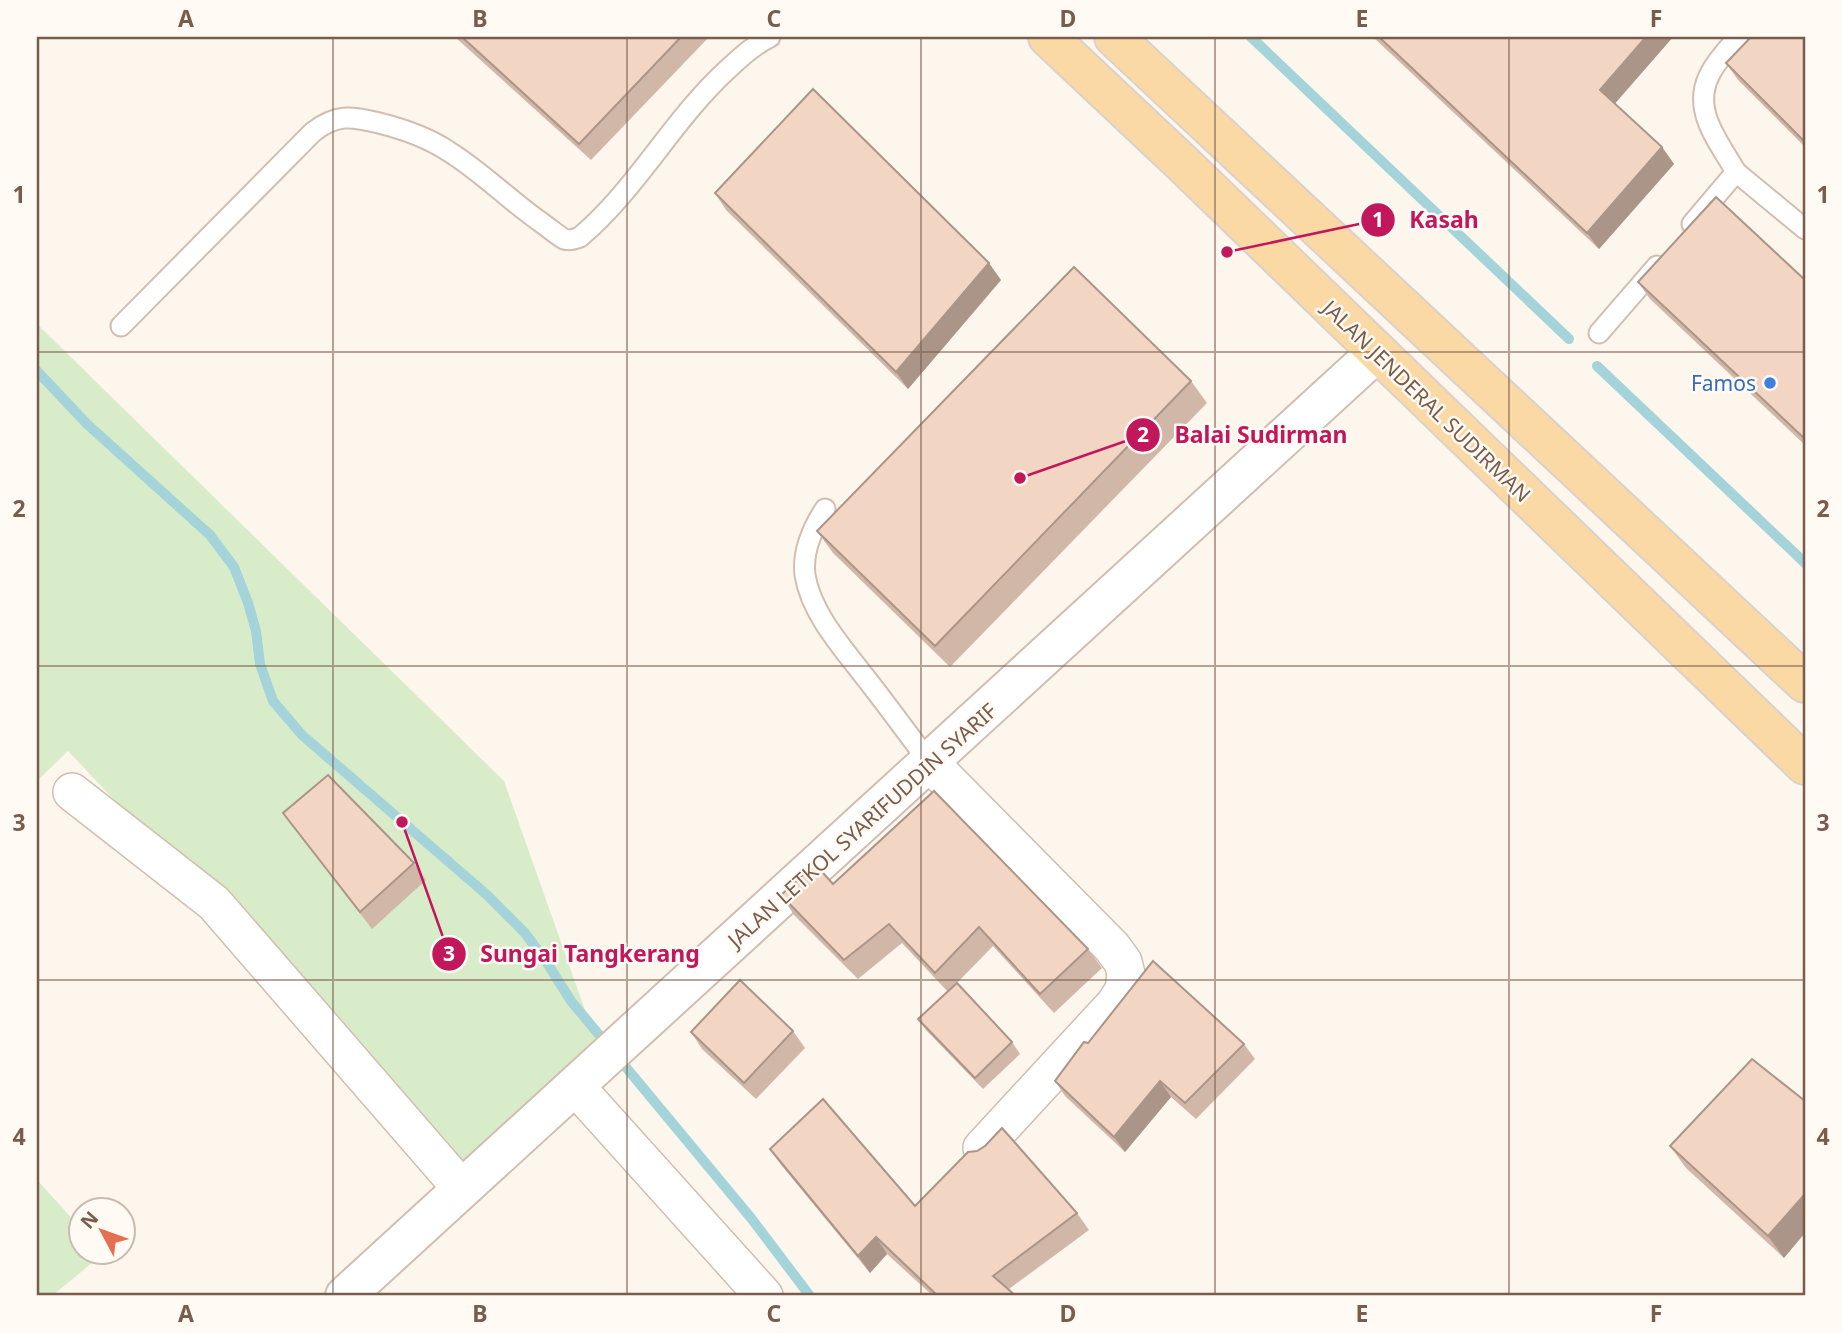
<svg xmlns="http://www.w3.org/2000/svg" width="1842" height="1333" viewBox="0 0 1842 1333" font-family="'Noto Sans',sans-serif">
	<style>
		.green { fill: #d8ecc9 }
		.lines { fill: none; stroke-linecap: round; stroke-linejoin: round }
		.stream { stroke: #a5d3da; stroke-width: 10 }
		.service-casing { stroke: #d1beb0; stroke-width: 23 }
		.minor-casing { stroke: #d1beb0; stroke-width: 40 }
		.tertiary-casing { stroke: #d1beb0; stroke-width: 42 }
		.primary-casing { stroke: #dad1cd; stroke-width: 42 }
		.service { stroke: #fff; stroke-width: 19 }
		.minor { stroke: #fff; stroke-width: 37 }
		.tertiary { stroke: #fff; stroke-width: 38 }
		.primary { stroke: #fbd9a5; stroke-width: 38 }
		.wall { fill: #d1b7a8 }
		.shaded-wall { fill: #aa9588 }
		.building { fill: #f3d5c3; stroke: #aa9588; stroke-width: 2 }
		.grid { fill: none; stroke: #7a5c4d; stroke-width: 2; stroke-opacity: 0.55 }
		.shop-dot { fill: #3f7fe0; stroke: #fffaf3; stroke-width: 2.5 }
		.labels { text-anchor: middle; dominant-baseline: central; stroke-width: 5; stroke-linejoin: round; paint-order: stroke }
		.shop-label { font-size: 21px; fill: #366cbe; stroke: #fffaf3; text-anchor: end }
		.street-label { font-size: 21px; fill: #7a5c4d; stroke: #fffaf3 }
		.leader { fill: none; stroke: #c2185b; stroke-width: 2.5 }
		.callout-dot { fill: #c2185b; stroke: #fffaf3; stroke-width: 2.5 }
		.mark-label { font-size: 21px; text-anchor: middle; font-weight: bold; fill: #fff }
		.callout-label { font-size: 23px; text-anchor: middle; font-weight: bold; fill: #c2185b; stroke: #fffaf3; stroke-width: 5; stroke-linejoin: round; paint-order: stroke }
		.neatline { fill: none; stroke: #7a5c4d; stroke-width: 2.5 }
		.grid-label { font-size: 23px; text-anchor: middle; font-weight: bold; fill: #7a5c4d }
	</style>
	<rect width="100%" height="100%" fill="#fdf6ec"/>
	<g class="green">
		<polygon points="37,324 504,781 597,1044 460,1166 68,751 37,781"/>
		<polygon points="37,1180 80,1227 80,1252 104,1253 52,1296 37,1296"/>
	</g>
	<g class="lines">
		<g class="stream">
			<polyline points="1251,37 1569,339"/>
			<polyline points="1597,366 1805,563"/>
			<polyline points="37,371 87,424 210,535 234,567 248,603 256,631 260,664 273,701 302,735 486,894 525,933 549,966 571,1001 751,1218 810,1296"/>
		</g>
		<g class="service-casing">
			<g id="service">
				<polyline points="1736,172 1805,229"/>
				<path d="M1692,224L1736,172C1718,140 1690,109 1711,72C1718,59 1729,48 1738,37"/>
				<path d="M121,326L313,132C336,114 351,116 379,123C403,129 427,137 448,151C482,172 510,201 542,223C549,228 557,235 564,239C569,241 575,239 580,237C637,189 673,119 728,69C742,56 754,45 770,37"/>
				<polyline points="1599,333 1657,266"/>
				<path d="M825,509C812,529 802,551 805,575C811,613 842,647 865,677C887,705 908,734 930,763"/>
			</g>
		</g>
		<g class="minor-casing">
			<g id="minor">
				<polyline points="930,763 1112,947 1123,962 1126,974 1124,990 1115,1004 982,1148"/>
				<polyline points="72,792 214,903 462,1189"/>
				<polyline points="575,1086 764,1296"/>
			</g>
		</g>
		<g class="tertiary-casing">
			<polyline id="tertiary" points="345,1296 1377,352"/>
		</g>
		<g class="primary-casing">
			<g id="primary">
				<polyline points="1048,37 1181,162 1805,765"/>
				<polyline points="1114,37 1805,683"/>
			</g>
		</g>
		<use href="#service" class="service"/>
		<use href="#minor" class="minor"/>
		<use href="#tertiary" class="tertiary"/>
		<use href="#primary" class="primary"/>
	</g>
	<g class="wall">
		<polygon points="455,37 709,37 591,160"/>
		<polygon points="1373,37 1673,37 1615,103 1662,147 1674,164 1599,249"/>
		<polygon points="1805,37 1805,147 1738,80 1726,63"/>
		<polygon points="715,193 1001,280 908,389 726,210"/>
		<polygon points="1805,280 1805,445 1650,299 1638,282"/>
		<polygon points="1191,381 1207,403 950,667 833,553 817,531"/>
		<polygon points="283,813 414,863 426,880 372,929"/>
		<polygon points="833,884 1088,949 1102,968 1054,1013 993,946 953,987 1012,1042 1020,1054 983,1089 926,1030 918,1019 948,992 902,943 858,979 794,915 781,895"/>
		<polygon points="793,1031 805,1048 756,1099 702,1049 691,1032"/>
		<polygon points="1088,1043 1244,1044 1255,1059 1196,1119 1171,1097 1125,1152 1065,1096 1055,1081"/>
		<polygon points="1805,1101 1784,1258 1686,1168 1670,1146"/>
		<polygon points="770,1149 915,1206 1077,1213 1089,1230 1009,1289 1016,1296 933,1296 887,1254 870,1273 782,1166"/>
	</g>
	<g class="shaded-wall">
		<polygon points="1646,37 1673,37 1612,107 1600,90"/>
		<polygon points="1662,147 1674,164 1599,249 1587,233"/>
		<polygon points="989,263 1001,280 908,389 896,372"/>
		<polygon points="1160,1081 1171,1097 1125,1152 1114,1137"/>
		<polygon points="1805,1194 1805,1233 1784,1258 1768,1236"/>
		<polygon points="876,1237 887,1254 870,1273 858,1256"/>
	</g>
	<g class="building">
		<polygon points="462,37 681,37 579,144"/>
		<polygon points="1379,37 1646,37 1600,90 1662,147 1587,233"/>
		<polygon points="1751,37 1805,37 1805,142 1726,63"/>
		<polygon points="813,89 989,263 896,372 715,193"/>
		<polygon points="1716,197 1805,280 1805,439 1638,282"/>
		<polygon points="1074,267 1191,381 935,646 817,531"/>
		<polygon points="328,775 414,863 360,912 283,813"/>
		<polygon points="934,791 1088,949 1040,994 979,927 935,973 889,924 844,960 781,895 815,864 833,884"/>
		<polygon points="1153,961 1244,1044 1185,1103 1160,1081 1114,1137 1055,1081 1084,1042 1088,1043"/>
		<polygon points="740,980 793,1031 744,1083 691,1032"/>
		<polygon points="957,983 1012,1042 975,1078 918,1019"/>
		<polygon points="1752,1059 1805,1101 1805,1194 1768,1236 1670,1146"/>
		<polygon points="823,1099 915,1206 968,1152 977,1151 985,1146 1002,1128 1077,1213 993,1276 1016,1296 938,1296 876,1237 858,1256 770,1149"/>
	</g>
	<path class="grid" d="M333,37V1296M627,37V1296M921,37V1296M1215,37V1296M1509,37V1296M37,352H1805M37,666H1805M37,980H1805"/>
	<circle class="shop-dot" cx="1770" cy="383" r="7"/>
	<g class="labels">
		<g class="shop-label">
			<text x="1756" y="383">Famos</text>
		</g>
		<g class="street-label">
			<text transform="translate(1427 401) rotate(44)">JALAN JENDERAL SUDIRMAN</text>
			<text transform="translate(862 825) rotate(-42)">JALAN LETKOL SYARIFUDDIN SYARIF</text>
		</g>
	</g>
	<path class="leader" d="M1227 252L1378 220M1020 478L1143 435M402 822L449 954"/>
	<g class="callout-dot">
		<circle cx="1227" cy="252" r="7"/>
		<circle cx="1020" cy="478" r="7"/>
		<circle cx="402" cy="822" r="7"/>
		<circle cx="1378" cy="220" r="18"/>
		<circle cx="1143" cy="435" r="18"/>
		<circle cx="449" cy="954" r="18"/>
	</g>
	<g class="mark-label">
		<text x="1378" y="227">1</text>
		<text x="1143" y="442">2</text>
		<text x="449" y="961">3</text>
	</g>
	<g class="callout-label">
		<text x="1444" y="228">Kasah</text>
		<text x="1261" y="443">Balai Sudirman</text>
		<text x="590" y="962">Sungai Tangkerang</text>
	</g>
	<rect width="1842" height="1333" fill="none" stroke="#fffaf3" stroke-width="77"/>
	<g transform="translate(102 1231) rotate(311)"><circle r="33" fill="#fffaf3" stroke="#cabbb1" stroke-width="2"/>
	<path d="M0-5L12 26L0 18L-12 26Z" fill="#e76f51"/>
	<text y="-10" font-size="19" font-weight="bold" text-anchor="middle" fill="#7a5c4d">N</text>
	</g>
	<rect x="38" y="38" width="1766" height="1256" class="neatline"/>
	<g class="grid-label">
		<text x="186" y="27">A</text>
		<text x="480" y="27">B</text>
		<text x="774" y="27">C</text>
		<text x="1068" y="27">D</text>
		<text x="1362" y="27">E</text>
		<text x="1656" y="27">F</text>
		<text x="19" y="203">1</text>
		<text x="1823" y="203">1</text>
		<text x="19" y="517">2</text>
		<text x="1823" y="517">2</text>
		<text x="19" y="831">3</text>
		<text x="1823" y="831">3</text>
		<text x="19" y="1145">4</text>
		<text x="1823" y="1145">4</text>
		<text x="186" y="1322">A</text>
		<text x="480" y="1322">B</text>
		<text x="774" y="1322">C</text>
		<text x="1068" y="1322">D</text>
		<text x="1362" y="1322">E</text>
		<text x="1656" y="1322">F</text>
	</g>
</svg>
